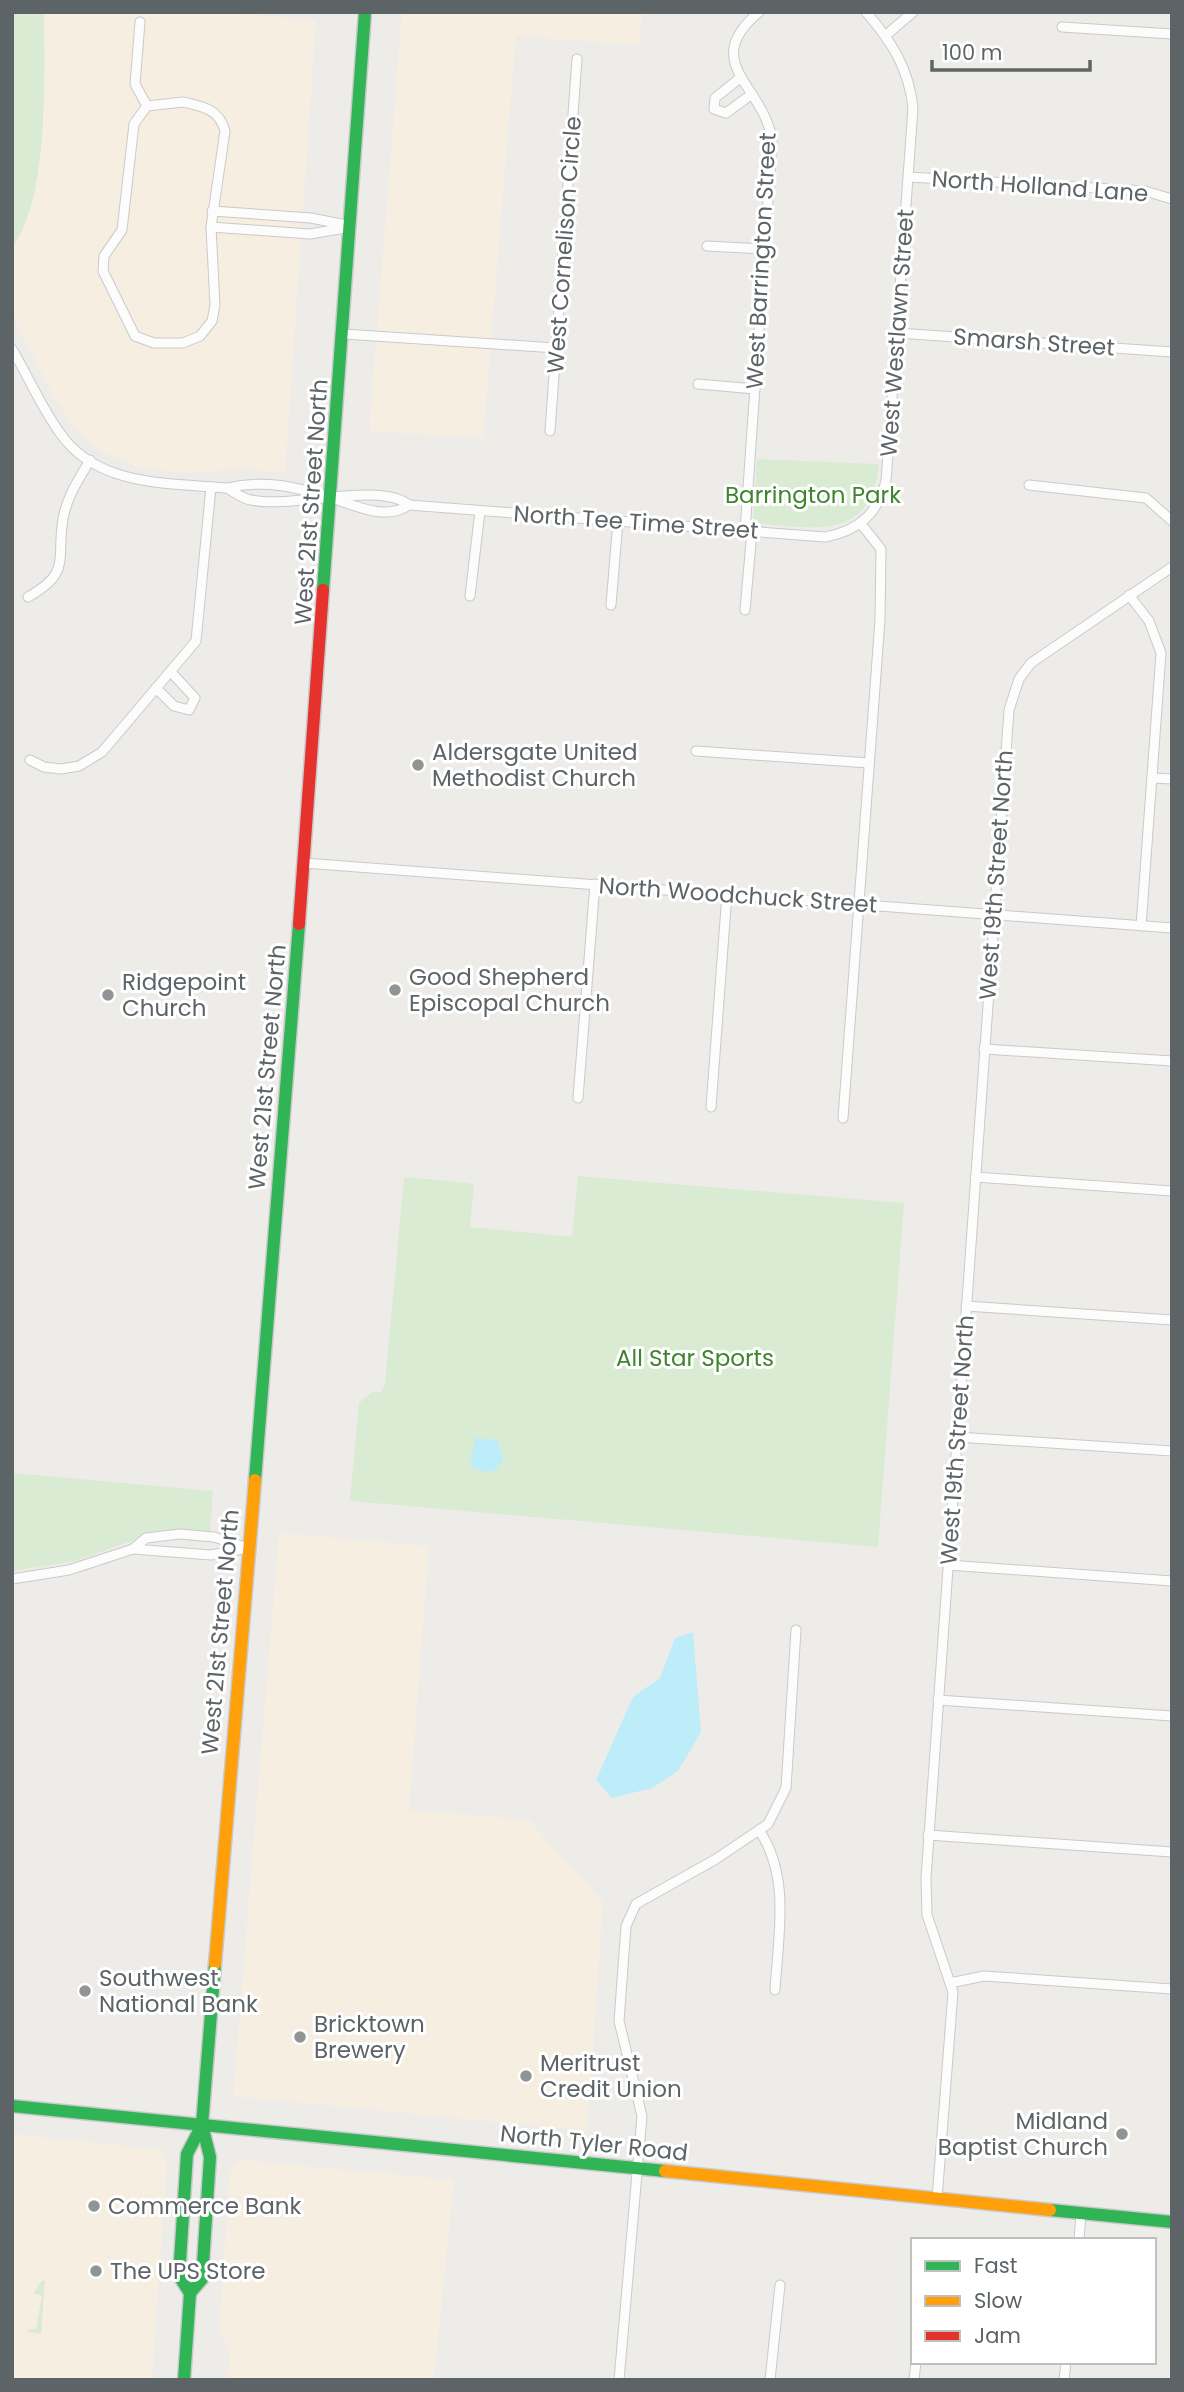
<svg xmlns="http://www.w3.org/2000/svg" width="1184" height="2392" viewBox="0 0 1184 2392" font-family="Poppins,sans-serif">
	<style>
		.commercial { fill: #f7eee2 }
		.green { fill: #daebd3 }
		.water { fill: #bdedf8 }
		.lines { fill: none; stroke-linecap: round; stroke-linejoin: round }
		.street-casing { stroke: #c9caca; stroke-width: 11 }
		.fast-casing { stroke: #c9caca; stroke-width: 15 }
		.slow-casing { stroke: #c9caca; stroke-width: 15 }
		.jam-casing { stroke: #c9caca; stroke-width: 15 }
		.street { stroke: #fcfcfc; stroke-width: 9 }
		.fast { stroke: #30b455; stroke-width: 12 }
		.slow { stroke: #ff9f0a; stroke-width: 12 }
		.jam { stroke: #e5322d; stroke-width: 12 }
		.poi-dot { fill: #909494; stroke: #fff; stroke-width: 2.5 }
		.labels { text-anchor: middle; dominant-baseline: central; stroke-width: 6; stroke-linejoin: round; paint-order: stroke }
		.street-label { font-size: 23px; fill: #5d6467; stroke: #fff }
		.park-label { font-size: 23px; fill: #3f852e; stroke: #fff }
		.poi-label { font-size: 23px; fill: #5d6467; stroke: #fff; text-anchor: start }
	</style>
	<rect width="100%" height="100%" fill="#eeece9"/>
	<g class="commercial">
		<polygon points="44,12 218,12 316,20 285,473 242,469 187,473 142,468 104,453 78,432 54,397 12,315 12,248 20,237 35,196 44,61"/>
		<polygon points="402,12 642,12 639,45 516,36 483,438 369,431"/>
		<polygon points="279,1533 429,1546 409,1810 529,1820 603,1903 587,2131 233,2096"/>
		<polygon points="12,2134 162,2150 167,2162 152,2380 12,2380"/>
		<polygon points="240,2160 454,2180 434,2380 228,2380 230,2350 219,2333 230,2172"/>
	</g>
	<g class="green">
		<path d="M12,12H44C44,77 50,195 12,248Z"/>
		<path d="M757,459L879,464C871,543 813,528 753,523Z"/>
		<polygon points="578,1176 904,1203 878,1547 350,1501 359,1403 372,1392 381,1392 385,1384 404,1177 470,1183 474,1186 470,1227 572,1237"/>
		<polygon points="12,1473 213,1491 210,1531 162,1530 76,1561 12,1571"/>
		<polygon points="45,2280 41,2334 28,2332 28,2329 36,2329 42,2296 34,2293 40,2282"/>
	</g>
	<g class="water">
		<polygon points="475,1438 497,1440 503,1458 496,1470 485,1472 470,1466"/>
		<polygon points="693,1632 701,1732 678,1771 652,1788 612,1798 596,1780 633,1697 660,1678 675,1638"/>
	</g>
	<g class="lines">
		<g class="street-casing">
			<g id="street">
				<polyline points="140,22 135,84 147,106"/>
				<polyline points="1062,27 1172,34"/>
				<polyline points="885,36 913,12"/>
				<polyline points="740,78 715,98 714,109 726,113 752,94"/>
				<path d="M183,102C204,107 219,109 225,131L211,227L215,305L212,321L200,336L183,343H154L135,336L103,271L104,256L122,230L134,124L147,106Z"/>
				<polyline points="909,177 1145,191 1172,199"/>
				<polyline points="212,211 311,218 346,225"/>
				<polyline points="211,227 310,234 351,227"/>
				<polyline points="707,246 765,249"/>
				<polyline points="897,333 1172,352"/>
				<polyline points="344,334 556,348"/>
				<path d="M12,349C28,376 41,407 60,433C97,487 169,483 227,488"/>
				<polyline points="698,384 755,389"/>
				<polyline points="550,431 577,59"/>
				<polyline points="1029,485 1146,498 1172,521"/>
				<path d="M332,498C356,506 386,521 409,505C379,481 293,509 251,500C243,499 234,492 227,488C264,479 296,487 332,498"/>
				<path d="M409,505L825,537C858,531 878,514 886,481L913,108C909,69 892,42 866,12"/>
				<path d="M745,531L772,142C767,87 697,64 759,12"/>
				<polyline points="1129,595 1149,621 1161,653 1141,926"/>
				<polyline points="470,596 480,511"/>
				<path d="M28,597C72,572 56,560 63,519C67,496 79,479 90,460"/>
				<polyline points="611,605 618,521"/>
				<polyline points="745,610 752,531"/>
				<polyline points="156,688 174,706 189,710 195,698 171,672"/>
				<polyline points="696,751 869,763"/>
				<polyline points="30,760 44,767 61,769 79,766 102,752 196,641 211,487"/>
				<polyline points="1152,778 1172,779"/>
				<polyline points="304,863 1172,928"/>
				<polyline points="984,1049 1172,1061"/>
				<polyline points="578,1098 595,884"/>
				<polyline points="711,1107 727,894"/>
				<polyline points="843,1118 880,620 881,549 861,524"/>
				<polyline points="975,1177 1172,1191"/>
				<polyline points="966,1306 1172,1320"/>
				<polyline points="957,1437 1172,1451"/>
				<polygon points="180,1534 214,1537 248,1548 211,1555 133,1549 146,1538"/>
				<polyline points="948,1565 1172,1581"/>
				<polyline points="12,1579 69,1570 133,1549"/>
				<polyline points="938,1700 1172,1716"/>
				<path d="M759,1830C791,1877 778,1936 775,1990"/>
				<polyline points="928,1835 1172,1852"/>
				<polyline points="950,1983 984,1976 1172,1989"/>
				<polyline points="937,2199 953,1992 927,1915 926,1878 1009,710 1019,679 1031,663 1172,567"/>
				<polyline points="1079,2240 1081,2214"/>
				<polyline points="619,2380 642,2116 619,2021 626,1926 636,1904 716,1859 768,1824 786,1788 796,1630"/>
				<polyline points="770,2380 780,2285"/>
				<polyline points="914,2380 916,2362"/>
				<polyline points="1064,2380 1066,2362"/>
			</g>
		</g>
		<g class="fast-casing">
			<g id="fast">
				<polyline points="323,590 365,12"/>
				<polyline points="255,1480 299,924"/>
				<polyline points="12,2106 665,2171"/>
				<polyline points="1050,2210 1172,2222"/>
				<polyline points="190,2293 179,2276 187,2154 202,2125"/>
				<polyline points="184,2380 190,2293 202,2279 210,2157 202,2125 215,1964"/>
			</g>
		</g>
		<g class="slow-casing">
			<g id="slow">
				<polyline points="215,1964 255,1480"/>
				<polyline points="665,2171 1050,2210"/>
			</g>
		</g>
		<g class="jam-casing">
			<polyline id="jam" points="299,924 323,590"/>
		</g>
		<use href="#street" class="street"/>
		<use href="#fast" class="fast"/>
		<use href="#slow" class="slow"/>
		<use href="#jam" class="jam"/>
	</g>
	<g class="poi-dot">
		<circle cx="418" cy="765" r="7"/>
		<circle cx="395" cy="990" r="7"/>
		<circle cx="108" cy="995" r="7"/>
		<circle cx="85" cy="1991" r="7"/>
		<circle cx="300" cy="2037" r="7"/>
		<circle cx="526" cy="2076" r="7"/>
		<circle cx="1122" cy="2134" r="7"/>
		<circle cx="94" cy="2206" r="7"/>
		<circle cx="96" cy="2271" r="7"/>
	</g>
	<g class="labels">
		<g class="street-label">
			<text transform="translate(1040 186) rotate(4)">North Holland Lane</text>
			<text transform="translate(564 245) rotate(-86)">West Cornelison Circle</text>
			<text transform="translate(761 261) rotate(-87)">West Barrington Street</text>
			<text transform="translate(897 333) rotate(-86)">West Westlawn Street</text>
			<text transform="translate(1034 342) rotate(4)">Smarsh Street</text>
			<text transform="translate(311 502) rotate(-86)">West 21st Street North</text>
			<text transform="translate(636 522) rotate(4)">North Tee Time Street</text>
			<text transform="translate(996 875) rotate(-86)">West 19th Street North</text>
			<text transform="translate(738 895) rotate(4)">North Woodchuck Street</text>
			<text transform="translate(267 1067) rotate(-85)">West 21st Street North</text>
			<text transform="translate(957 1440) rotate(-86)">West 19th Street North</text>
			<text transform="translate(220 1632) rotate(-85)">West 21st Street North</text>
			<text transform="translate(594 2143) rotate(6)">North Tyler Road</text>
		</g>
		<g class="park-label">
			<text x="813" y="495">Barrington Park</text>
			<text x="695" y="1358">All Star Sports</text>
		</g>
		<g class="poi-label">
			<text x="432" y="752">Aldersgate United<tspan x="432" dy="26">Methodist Church</tspan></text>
			<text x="409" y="977">Good Shepherd<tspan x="409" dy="26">Episcopal Church</tspan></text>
			<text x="122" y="982">Ridgepoint<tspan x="122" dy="26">Church</tspan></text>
			<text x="99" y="1978">Southwest<tspan x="99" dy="26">National Bank</tspan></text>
			<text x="314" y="2024">Bricktown<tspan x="314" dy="26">Brewery</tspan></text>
			<text x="540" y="2063">Meritrust<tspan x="540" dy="26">Credit Union</tspan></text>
			<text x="1108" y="2121" text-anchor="end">Midland<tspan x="1108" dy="26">Baptist Church</tspan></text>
			<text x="108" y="2206">Commerce Bank</text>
			<text x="110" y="2271">The UPS Store</text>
		</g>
	</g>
	<rect width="1184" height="2392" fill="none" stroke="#5d6467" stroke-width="28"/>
	<rect x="911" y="2238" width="245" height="126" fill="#ffffff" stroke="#bec1c2" stroke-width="2"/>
	<rect x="925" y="2261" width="35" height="10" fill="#30b455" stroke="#bec1c2" stroke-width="2"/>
	<text x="974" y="2273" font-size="21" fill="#5d6467">Fast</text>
	<rect x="925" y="2296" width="35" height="10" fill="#ff9f0a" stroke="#bec1c2" stroke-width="2"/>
	<text x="974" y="2308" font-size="21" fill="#5d6467">Slow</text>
	<rect x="925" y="2331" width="35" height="10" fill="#e5322d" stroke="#bec1c2" stroke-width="2"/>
	<text x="974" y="2343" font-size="21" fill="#5d6467">Jam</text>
	<path d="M932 60v10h158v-10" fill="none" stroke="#5d6467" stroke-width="3.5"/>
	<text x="942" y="60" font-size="21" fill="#5d6467" stroke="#ffffff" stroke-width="5" paint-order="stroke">100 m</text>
</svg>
